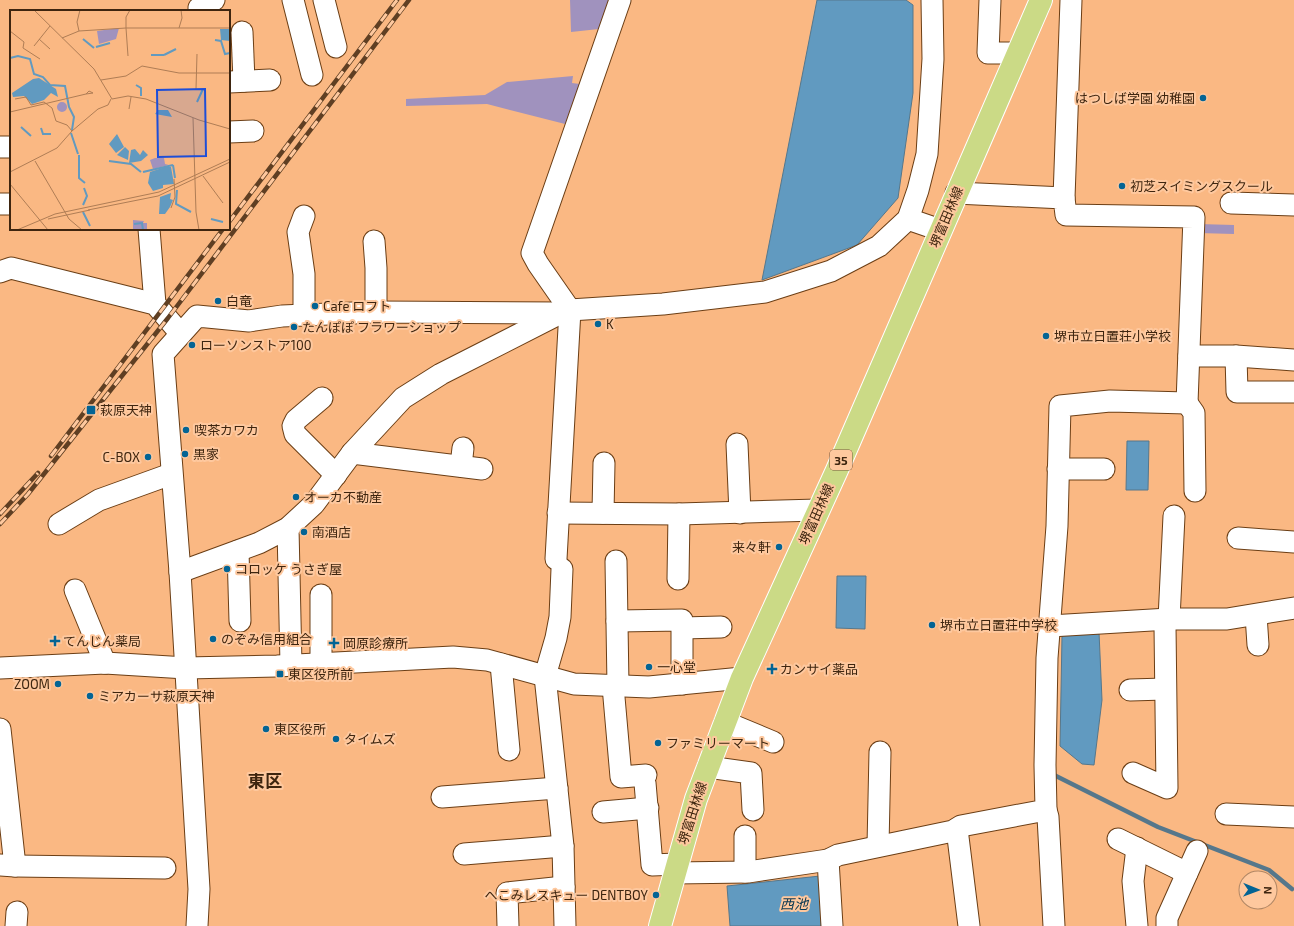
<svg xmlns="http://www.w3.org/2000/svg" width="1294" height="926" viewBox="0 0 1294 926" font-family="'Exo 2','Noto Sans JP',sans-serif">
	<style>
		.green { fill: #a092be }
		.water { fill: #619ac0; stroke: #56778b }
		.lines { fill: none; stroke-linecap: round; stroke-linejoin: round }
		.stream { stroke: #56778b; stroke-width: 4.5 }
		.minor-casing { stroke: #6b3e15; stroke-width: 23 }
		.major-casing { stroke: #fff; stroke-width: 24 }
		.minor { stroke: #fff; stroke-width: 21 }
		.major { stroke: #cbda86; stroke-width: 22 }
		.rail-casing { stroke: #5f3f23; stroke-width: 4.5 }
		.rail { stroke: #fec89e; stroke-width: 3; stroke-dasharray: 9; stroke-linecap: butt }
		.poi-dot { fill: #036494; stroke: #fec89e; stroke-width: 1.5 }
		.labels { text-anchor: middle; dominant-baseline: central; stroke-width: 4; stroke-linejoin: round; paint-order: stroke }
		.shield { fill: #fec89e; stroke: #78563a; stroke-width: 1 }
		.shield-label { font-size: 12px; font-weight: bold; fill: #3e250f }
		.poi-label { font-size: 13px; fill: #3e250f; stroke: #fec89e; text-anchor: start }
		.street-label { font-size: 13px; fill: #3e250f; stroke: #fec89e }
		.water-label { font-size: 14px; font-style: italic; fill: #073752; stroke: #fec89e }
		.district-label { font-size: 17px; font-weight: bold; fill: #3e250f; stroke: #fec89e }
		.inset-river { fill: none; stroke: #619ac0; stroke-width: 2 }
		.inset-road { fill: none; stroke: #af7d55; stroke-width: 1 }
		.view { fill: #1d4ed8; fill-opacity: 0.15; stroke: #1d4ed8; stroke-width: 2 }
		.inset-edge { fill: none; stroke: #3e250f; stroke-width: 2 }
	</style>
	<rect width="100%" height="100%" fill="#fab883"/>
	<g class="green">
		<polygon points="570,0 614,0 599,29 571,32"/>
		<polygon points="573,76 572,83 580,84 569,125 487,104 406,106 406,99 485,95 507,82"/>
		<polygon points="1198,224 1234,225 1234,234 1198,233"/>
	</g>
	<g class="water">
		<polygon points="817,0 906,0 913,5 913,93 898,198 857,245 762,280"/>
		<polygon points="1127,441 1149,441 1148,490 1126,490"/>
		<polygon points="837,576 866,576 865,629 836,628"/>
		<polygon points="1099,632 1102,700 1094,765 1082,764 1060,746 1062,636 1065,634"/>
		<polygon points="820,876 823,926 730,926 727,886"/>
	</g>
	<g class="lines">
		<polyline class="stream" points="1054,775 1158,827 1269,870 1292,889"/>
		<g class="minor-casing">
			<g id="minor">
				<polyline points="293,0 312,75"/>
				<polyline points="324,0 336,47"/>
				<polyline points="990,0 988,53 1018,53"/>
				<polyline points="199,11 199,8 214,0"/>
				<polyline points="242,32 244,81"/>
				<polyline points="229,82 270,80"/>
				<polyline points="229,132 253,131"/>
				<polyline points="0,147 11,147"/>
				<polyline points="1064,198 1071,0"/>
				<polyline points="1231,203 1294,205"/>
				<polyline points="0,204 11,204"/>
				<polyline points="304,216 298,232 304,274 304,315"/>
				<polyline points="908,219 940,230"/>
				<polyline points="149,229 155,304"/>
				<polyline points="374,241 376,268 376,312"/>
				<polyline points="0,272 11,268 155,304 180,333"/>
				<polyline points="1189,356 1236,356 1294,360"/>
				<polyline points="1236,356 1237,392 1294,392"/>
				<polyline points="322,398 296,420 293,426 295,434 336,475"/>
				<polyline points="1187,403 1194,413 1195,491"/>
				<polyline points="737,444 740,513"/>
				<polyline points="352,453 482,469"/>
				<polyline points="461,466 463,448"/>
				<polyline points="1058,469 1104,469"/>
				<polyline points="558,513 679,514 818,510"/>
				<polyline points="603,513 604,463"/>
				<polyline points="59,524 99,500 171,474"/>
				<polyline points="288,528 291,665"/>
				<polyline points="1238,538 1294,542"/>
				<polyline points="238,551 240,621"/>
				<polyline points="556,559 570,310 538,264 532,253 620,0"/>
				<polyline points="616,561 618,686"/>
				<polyline points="562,569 560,617 556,638 545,676 563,846 565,926"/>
				<polyline points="180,572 259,543 288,528 314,504 352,453 403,398 441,374 557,315"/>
				<polyline points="678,579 679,514"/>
				<polyline points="75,590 105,663"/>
				<polyline points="321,595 321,663"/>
				<polyline points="1256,615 1258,645"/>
				<polyline points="617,621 682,620 682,684"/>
				<polyline points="1050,626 1169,619 1227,619 1294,608"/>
				<polyline points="682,628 721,627"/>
				<polyline points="501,664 509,750"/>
				<polyline points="0,668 105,663 186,668 277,666 453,657 487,660 574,684 649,687 742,678"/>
				<polyline points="613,686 621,777 646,775"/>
				<polyline points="1130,690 1165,689"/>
				<polyline points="725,722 773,742"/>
				<polyline points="0,729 15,866 0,865"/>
				<polyline points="708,767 751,773 753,810"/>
				<polyline points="1133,773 1167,788 1165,626 1169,619 1174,516"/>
				<polyline points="645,783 652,865 677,864"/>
				<polyline points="442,797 557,788"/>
				<polyline points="1046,810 1048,817 1054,926"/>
				<polyline points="603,812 648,808"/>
				<polyline points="1226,814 1294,817"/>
				<polyline points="957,829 969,926"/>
				<polyline points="1118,839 1187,873"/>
				<polyline points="878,846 880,752"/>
				<polyline points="464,854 563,846"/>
				<polyline points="828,860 832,926"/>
				<polyline points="15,866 165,868"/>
				<polyline points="745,872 745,836"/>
				<polyline points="674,873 748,872 828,860 838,855 953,831 961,826 1046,810 1045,765 1047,658 1057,526 1060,406 1110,401 1187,403 1194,217 1066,215 1064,198 956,193"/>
				<polyline points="16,926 17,912"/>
				<polyline points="197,926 199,889 180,572 163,354 197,316 249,321 282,316 376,312 561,313 570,310 663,304 765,292 831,271 879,246 908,219 918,190 927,154 933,59 932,0"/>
				<polyline points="508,926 507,893 564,887"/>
				<polyline points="1137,926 1133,881 1137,848"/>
				<polyline points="1167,926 1167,918 1197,851"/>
			</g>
		</g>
		<g class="major-casing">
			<polyline id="major" points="660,926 696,799 742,678 837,470 1041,0"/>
		</g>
		<use href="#minor" class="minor"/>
		<use href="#major" class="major"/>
		<g class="rail-casing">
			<g id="rail">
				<polyline points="229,222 397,0"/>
				<polyline points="51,456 223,229"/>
				<polyline points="0,514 38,473"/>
				<polyline points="0,524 28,494 168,318 409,0"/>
			</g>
		</g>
		<use href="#rail" class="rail"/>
	</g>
	<g class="poi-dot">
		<circle cx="1203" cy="98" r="4"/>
		<circle cx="1122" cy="186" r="4"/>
		<circle cx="218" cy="301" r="4"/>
		<circle cx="315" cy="306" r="4"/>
		<circle cx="598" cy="324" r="4"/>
		<circle cx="294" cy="327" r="4"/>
		<circle cx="1046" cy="336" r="4"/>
		<circle cx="192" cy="345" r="4"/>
		<rect x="86" y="405" width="10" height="10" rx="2"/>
		<circle cx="186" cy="430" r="4"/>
		<circle cx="185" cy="454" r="4"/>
		<circle cx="148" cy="457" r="4"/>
		<circle cx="296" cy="497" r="4"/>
		<circle cx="304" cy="532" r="4"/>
		<circle cx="779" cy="547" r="4"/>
		<circle cx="227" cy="569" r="4"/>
		<circle cx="932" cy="625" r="4"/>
		<circle cx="213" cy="639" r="4"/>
		<path d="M53 635h4v4h4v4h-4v4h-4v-4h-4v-4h4z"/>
		<path d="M332 637h4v4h4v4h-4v4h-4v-4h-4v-4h4z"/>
		<circle cx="649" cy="667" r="4"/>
		<path d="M770 663h4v4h4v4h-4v4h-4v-4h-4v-4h4z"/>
		<rect x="276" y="670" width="8" height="8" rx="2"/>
		<circle cx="58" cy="684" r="4"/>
		<circle cx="90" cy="696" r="4"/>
		<circle cx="266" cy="729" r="4"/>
		<circle cx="336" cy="739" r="4"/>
		<circle cx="658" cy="743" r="4"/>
		<circle cx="656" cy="895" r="4"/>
	</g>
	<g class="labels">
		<rect class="shield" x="830" y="450" width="22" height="20" rx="3"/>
		<g class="shield-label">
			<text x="841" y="460">35</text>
		</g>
		<g class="poi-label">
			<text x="1195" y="98" text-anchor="end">はつしば学園 幼稚園</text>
			<text x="1130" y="186">初芝スイミングスクール</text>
			<text x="226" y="301">白竜</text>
			<text x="323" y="306">Cafe ロフト</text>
			<text x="606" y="324">K</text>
			<text x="302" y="327">たんぽぽ フラワーショップ</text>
			<text x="1054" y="336">堺市立日置荘小学校</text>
			<text x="200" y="345">ローソンストア100</text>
			<text x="100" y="410">萩原天神</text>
			<text x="194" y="430">喫茶カワカ</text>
			<text x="193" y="454">黒家</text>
			<text x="140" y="457" text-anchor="end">C-BOX</text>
			<text x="304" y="497">オーカ不動産</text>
			<text x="312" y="532">南酒店</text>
			<text x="771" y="547" text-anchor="end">来々軒</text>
			<text x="235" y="569">コロッケ うさぎ屋</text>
			<text x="940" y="625">堺市立日置荘中学校</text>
			<text x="221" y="639">のぞみ信用組合</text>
			<text x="63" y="641">てんじん薬局</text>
			<text x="343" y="643">岡原診療所</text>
			<text x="657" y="667">一心堂</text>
			<text x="780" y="669">カンサイ薬品</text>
			<text x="288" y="674">東区役所前</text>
			<text x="50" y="684" text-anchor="end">ZOOM</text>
			<text x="98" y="696">ミアカーサ萩原天神</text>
			<text x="274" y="729">東区役所</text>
			<text x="344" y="739">タイムズ</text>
			<text x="666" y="743">ファミリーマート</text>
			<text x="648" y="895" text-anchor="end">へこみレスキュー DENTBOY</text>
		</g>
		<g class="street-label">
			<text transform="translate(946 217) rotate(-67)">堺富田林線</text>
			<text transform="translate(816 514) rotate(-66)">堺富田林線</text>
			<text transform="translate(692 813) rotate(-72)">堺富田林線</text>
		</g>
		<g class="water-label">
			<text x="794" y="903">西池</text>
		</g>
		<g class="district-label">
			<text x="265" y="780">東区</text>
		</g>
	</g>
	<g transform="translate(10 10)">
		<rect width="220" height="220" fill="#fab883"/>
		<path d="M109,18L106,29L89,34L87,21ZM47 97a5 5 0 1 1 10 0a5 5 0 1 1-10 0ZM145,148H154L155,154L159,155L143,159L140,150ZM123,210L134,211L133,213H137V220H123Z" fill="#a092be"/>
		<path d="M210,19H220V31L211,30ZM29,68L46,79L48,87L41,83L34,90L22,94L14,86L3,87L2,83L23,69ZM148,100H158L162,107L145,104ZM107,124L114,137L106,143L99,134ZM115,137L119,141L118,150L107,145ZM125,139L130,145L133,140L138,145L131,151L119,153L121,140ZM155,157H161L164,174L153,175V178L143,181L138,173L140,162ZM161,183L160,189L163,190L160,197L155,204H149L150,187Z" fill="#619ac0"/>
		<path class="inset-river" d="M73,29L84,38M205,30L211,31L215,44L220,43M86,37L100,33M141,45H154M154,45L166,39M0,48L8,46L20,49L24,64L33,67L40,75L55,76L59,97L64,107L62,120M126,75L131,78V86M187,92L193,79M11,117L21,126M31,118L33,124H41M61,123L68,144M69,145V168L75,173M99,151L121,154L131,162M163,155L165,168M133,162L163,155M167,180L166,194L181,202M73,195L77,186L74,178M73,202L80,216M201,209L213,212M124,214L132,213L133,220"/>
		<path class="inset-road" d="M24,0L84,59L102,89L118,86L136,89L189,110L220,119M169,18L172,8L171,0M0,21L14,32L13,38L30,49M69,21L67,12L70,0M52,28L69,21L116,18V7L120,0M29,29L40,39M24,36L40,16M118,46L116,18H220M91,70L116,66L132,56L169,63H220M186,79L187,44M5,89L16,87L21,95L34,92L42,98L46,111L57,115L62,121M119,99L121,87M0,102L76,84L79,81L83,83L76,84M183,108L186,202L189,220M25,151L59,209L72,220M0,162L47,138L62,121L88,99L98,95L101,89M193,166L213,193M0,174L38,220M161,198L165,187L164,169M78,200L148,186L220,152M38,209L80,200M7,220L45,204L149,182L220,149"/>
		<path class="view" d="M195,79L196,146L148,147L147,80Z"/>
		<rect width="220" height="220" class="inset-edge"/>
	</g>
	<g transform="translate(1258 890) rotate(91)"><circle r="19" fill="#fec89e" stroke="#b18765"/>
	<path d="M0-3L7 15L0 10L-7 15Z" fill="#036494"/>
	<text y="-6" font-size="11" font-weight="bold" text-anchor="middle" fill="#3e250f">N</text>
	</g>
</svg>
